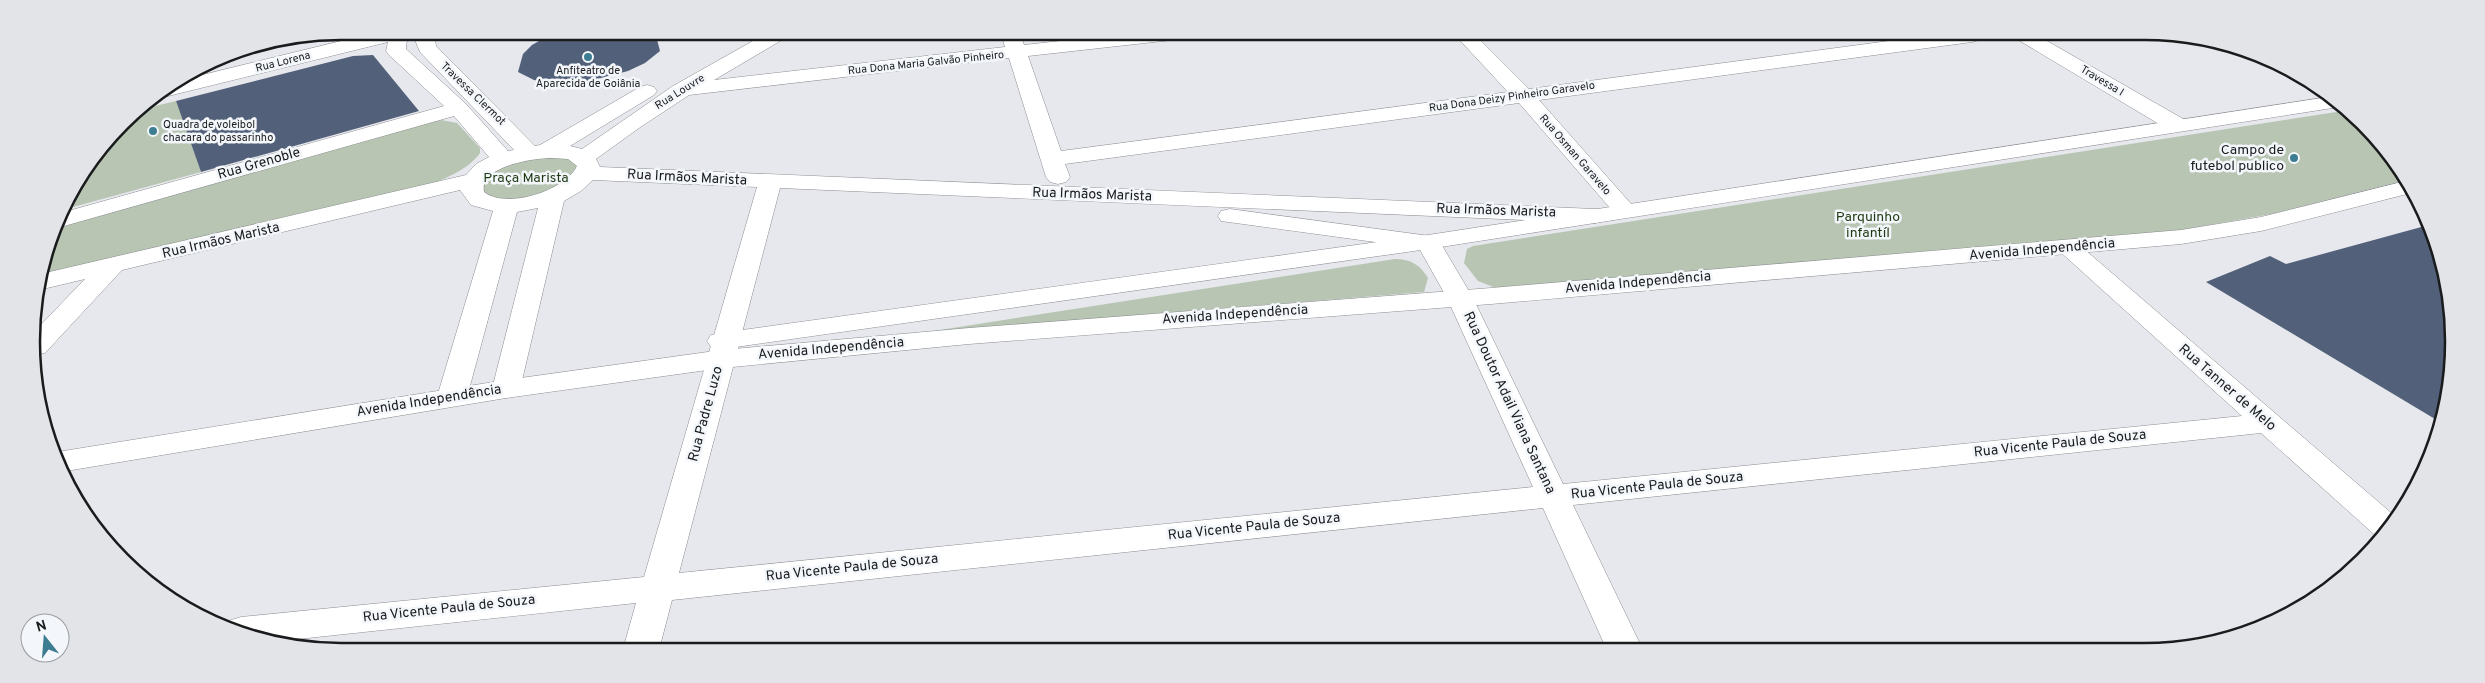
<svg xmlns="http://www.w3.org/2000/svg" width="2485" height="683" viewBox="0 0 2485 683" font-family="Overpass,sans-serif">
	<style>
		.green { fill: #b7c5b2 }
		.building { fill: #536079 }
		.lines { fill: none; stroke-linecap: round; stroke-linejoin: round }
		.minor-casing { stroke: #8a8c90; stroke-width: 1 }
		.major-casing { stroke: #8a8c90; stroke-width: 1 }
		.minor { fill: #fff; fill-rule: evenodd }
		.major { fill: #fff; fill-rule: evenodd }
		.poi-dot { fill: #3d7d91; stroke: #f3f6fa; stroke-width: 2 }
		.labels { text-anchor: middle; dominant-baseline: central; stroke-width: 5; stroke-linejoin: round; paint-order: stroke }
		.far-street-label { font-size: 11px; fill: #1a1b1d; stroke: #f3f6fa }
		.far-poi-label { font-size: 11px; fill: #1a1b1d; stroke: #f3f6fa }
		.poi-label { font-size: 14px; fill: #1a1b1d; stroke: #f3f6fa; text-anchor: end }
		.street-label { font-size: 14px; fill: #1a1b1d; stroke: #f3f6fa }
		.park-label { font-size: 14px; fill: #1f3a11; stroke: #f3f6fa }
		.rim { fill: none; stroke: #1a1b1d; stroke-width: 2.5 }
	</style>
	<rect width="100%" height="100%" fill="#e6e8ed"/>
	<g class="green">
		<polygon points="176,101 201,172 62,210 63,204 134,111"/>
		<polygon points="2343,111 2401,169 2406,180 2277,213 2159,234 1496,288 1478,281 1464,263 1467,249 1473,246"/>
		<path d="M441,120L457,123L480,148V153C466,173 434,183 411,191L44,276L57,227L420,124Z"/>
		<path d="M548,155L570,159L576,164C579,188 523,200 505,200C497,200 490,197 482,193V179L502,165Z"/>
		<path d="M1395,259C1411,259 1420,265 1428,278L1424,292L927,332Z"/>
	</g>
	<g class="building">
		<polygon points="566,32 655,32 660,51 645,63 628,71 585,82 552,83 534,80 518,72 523,54 532,45 548,36"/>
		<polygon points="373,55 419,111 201,172 176,101 353,56"/>
		<polygon points="2425,226 2448,281 2448,402 2440,422 2206,282 2270,256 2286,264"/>
	</g>
	<g class="lines">
		<g class="minor-casing">
			<g id="minor">
				<path d="M382,31H412L406,44V49L466,104L508,151L514,150L420,52L415,40L420,31L438,32L435,40L436,46L535,146L540,145L640,87L647,85L654,87L657,91L654,95L570,146L582,149L673,86L767,33H790L787,37L714,80L1005,47L1001,33H1020L1024,45L1123,34H1182L1179,38L1172,40L1028,56L1061,151L1508,92L1455,35H1475L1529,89L1926,36H1981L1979,40L1972,42L1539,100L1632,205L1636,210L1632,215L1624,217L1616,215L1519,103L1065,164L1070,177L1066,182L1058,184L1050,182L1046,177L1009,58L689,95L639,128L596,159L600,167L1595,209L1604,211L1607,216L1604,221L1595,223L780,188L679,573L1533,487L1447,298L1419,248L1221,221L1218,216L1221,211L1230,209L1437,237L1473,298L1563,484L2242,416L2056,248L2059,243L2068,241L2077,243L2396,517L2380,536L2375,535L2261,433L1573,505L1642,648H1606L1543,508L672,600L660,646H624L636,603L270,642L226,625L228,621L241,617L644,577L757,187L593,180L581,191L564,201L520,389L516,395L506,398L496,395L492,389L538,208L517,212L467,397L462,404L452,406L442,404L437,397L493,211L471,205L460,190L122,270L45,353L35,355L33,333L85,279L43,289L41,288L45,273L466,175L476,164L489,157L454,116L57,228L61,213L444,106L389,55L386,51L388,42L164,97L157,96L182,80ZM552,158L568,159L577,166C566,190 507,210 484,192C479,166 534,158 552,158Z"/>
				<polygon points="2017,37 2040,37 2185,120 2188,125 2185,130 2177,131 2169,130 2020,41"/>
			</g>
		</g>
		<g class="major-casing">
			<g id="major">
				<polygon points="2329,97 2339,107 1428,249 721,349 711,347 707,341 711,335 721,333 1428,235"/>
				<polygon points="2406,181 2411,193 2261,231 2181,244 1491,304 969,344 722,368 506,398 66,471 57,452 506,380 722,350 969,328 1491,288 2181,230 2261,217"/>
			</g>
		</g>
		<use href="#minor" class="minor"/>
		<use href="#major" class="major"/>
	</g>
	<g class="poi-dot">
		<circle cx="588" cy="57" r="5"/>
		<circle cx="153" cy="131" r="5"/>
		<circle cx="2294" cy="158" r="5"/>
	</g>
	<g class="labels">
		<g class="far-street-label">
			<text transform="translate(283 62) rotate(-14)">Rua Lorena</text>
			<text transform="translate(926 63) rotate(-6)">Rua Dona Maria Galvão Pinheiro</text>
			<text transform="translate(2102 81) rotate(31)">Travessa I</text>
			<text transform="translate(680 92) rotate(-32)">Rua Louvre</text>
			<text transform="translate(473 94) rotate(44)">Travessa Clermot</text>
			<text transform="translate(1512 97) rotate(-8)">Rua Dona Deizy Pinheiro Garavelo</text>
			<text transform="translate(1575 155) rotate(49)">Rua Osman Garavelo</text>
		</g>
		<g class="far-poi-label">
			<text x="588" y="71">Anfiteatro de<tspan x="588" dy="13">Aparecida de Goiânia</tspan></text>
			<text x="163" y="125" text-anchor="start">Quadra de voleibol<tspan x="163" dy="13">chacara do passarinho</tspan></text>
		</g>
		<g class="poi-label">
			<text x="2284" y="150">Campo de<tspan x="2284" dy="16">futebol publico</tspan></text>
		</g>
		<g class="street-label">
			<text transform="translate(259 164) rotate(-16)">Rua Grenoble</text>
			<text transform="translate(687 178) rotate(3)">Rua Irmãos Marista</text>
			<text transform="translate(1092 195) rotate(2)">Rua Irmãos Marista</text>
			<text transform="translate(1496 211) rotate(2)">Rua Irmãos Marista</text>
			<text transform="translate(221 241) rotate(-13)">Rua Irmãos Marista</text>
			<text transform="translate(2042 250) rotate(-5)">Avenida Independência</text>
			<text transform="translate(1638 283) rotate(-5)">Avenida Independência</text>
			<text transform="translate(1235 315) rotate(-4)">Avenida Independência</text>
			<text transform="translate(831 349) rotate(-5)">Avenida Independência</text>
			<text transform="translate(2227 388) rotate(41)">Rua Tanner de Melo</text>
			<text transform="translate(429 401) rotate(-9)">Avenida Independência</text>
			<text transform="translate(1509 403) rotate(65)">Rua Doutor Adail Viana Santana</text>
			<text transform="translate(706 414) rotate(-75)">Rua Padre Luzo</text>
			<text transform="translate(2060 444) rotate(-6)">Rua Vicente Paula de Souza</text>
			<text transform="translate(1657 486) rotate(-6)">Rua Vicente Paula de Souza</text>
			<text transform="translate(1254 527) rotate(-6)">Rua Vicente Paula de Souza</text>
			<text transform="translate(852 568) rotate(-6)">Rua Vicente Paula de Souza</text>
			<text transform="translate(449 609) rotate(-6)">Rua Vicente Paula de Souza</text>
		</g>
		<g class="park-label">
			<text x="526" y="178">Praça Marista</text>
			<text x="1868" y="217">Parquinho<tspan x="1868" dy="16">infantíl</tspan></text>
		</g>
	</g>
	<path d="M0 0H2485V683H0ZM341 40H2144A301 301 0 0 1 2445 341V342A301 301 0 0 1 2144 643H341A301 301 0 0 1 40 342V341A301 301 0 0 1 341 40Z" fill="#e2e4e8" fill-rule="evenodd"/>
	<path class="rim" d="M341 40H2144A301 301 0 0 1 2445 341V342A301 301 0 0 1 2144 643H341A301 301 0 0 1 40 342V341A301 301 0 0 1 341 40Z"/>
	<g transform="translate(45 638) rotate(343)"><circle r="24" fill="#f3f6fa" stroke="#9c9ea2"/>
	<path d="M0-4L9 19L0 12L-9 19Z" fill="#3d7d91"/>
	<text y="-8" font-size="14" font-weight="bold" text-anchor="middle" fill="#1a1b1d">N</text>
	</g>
</svg>
